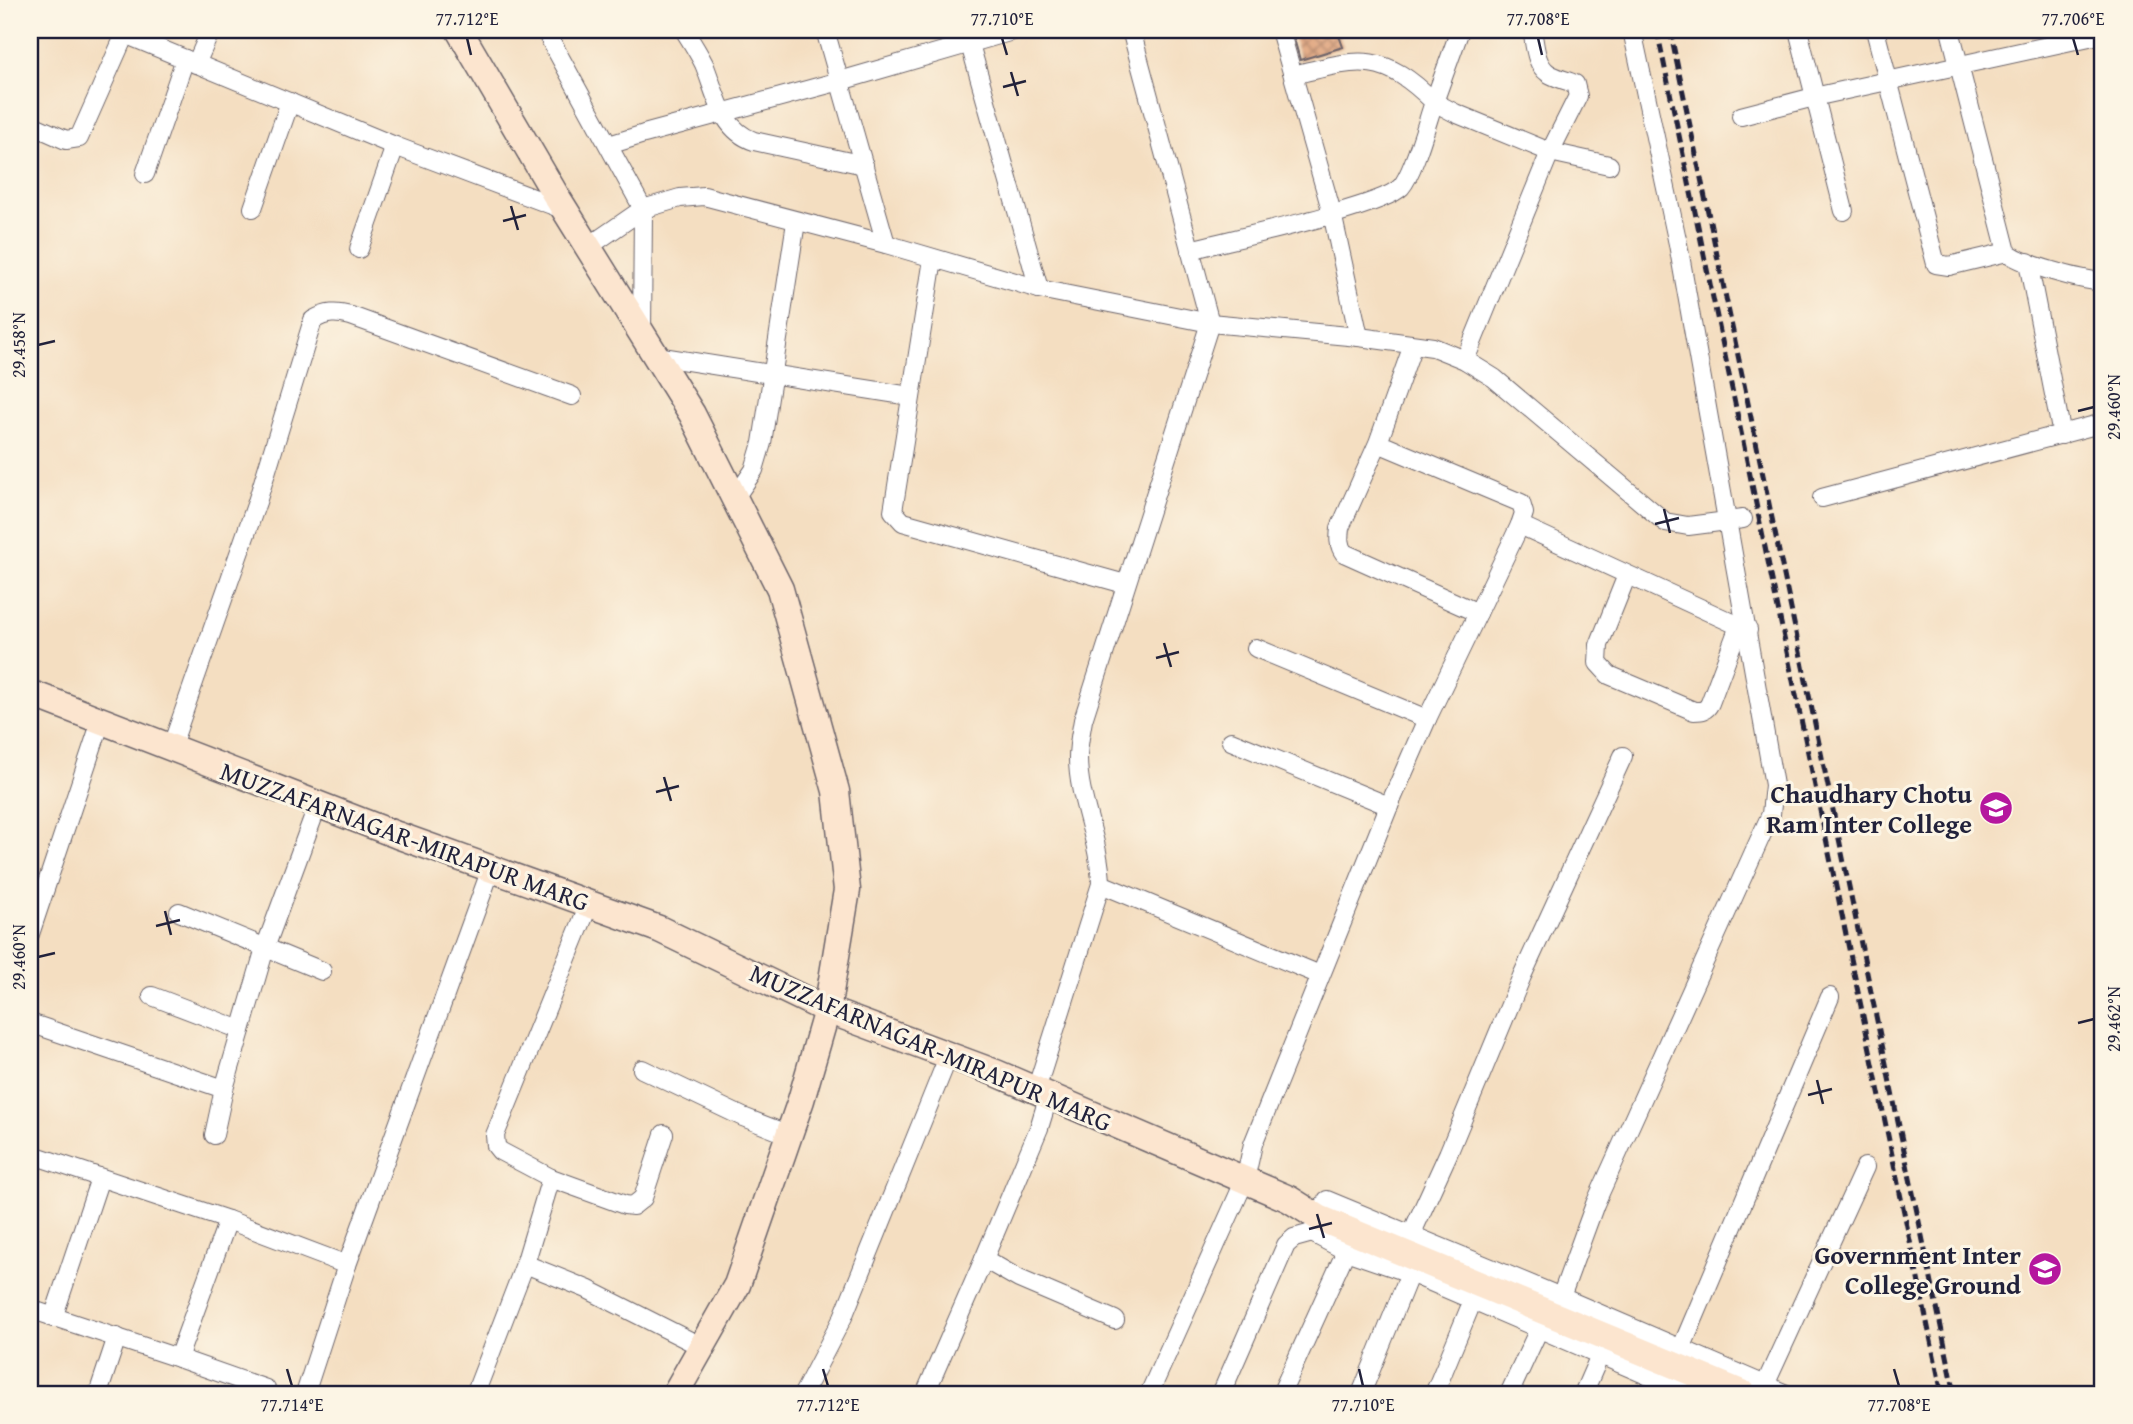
<svg xmlns="http://www.w3.org/2000/svg" width="2133" height="1424" viewBox="0 0 2133 1424" font-family="'Gentium Book Plus',serif">
	<style>
		.building { fill: url(#building-cross-hatch) }
		.lines { fill: none; stroke-linecap: round; stroke-linejoin: round }
		.minor-casing { stroke: #6c646a; stroke-width: 20 }
		.secondary-casing { stroke: #6c646a; stroke-width: 29 }
		.minor { stroke: #fff; stroke-width: 18 }
		.secondary { stroke: #fce5cf; stroke-width: 26 }
		.rail { stroke: #22223b; stroke-width: 5; stroke-dasharray: 10 5; stroke-linecap: butt }
		.ticks { fill: none; stroke: #22223b; stroke-width: 2.5 }
		.labels { text-anchor: middle; dominant-baseline: central; stroke-width: 6; stroke-linejoin: round; paint-order: stroke }
		.poi-label { font-size: 26px; font-weight: bold; fill: #22223b; stroke: #fcf5e5; text-anchor: end }
		.street-label { font-size: 26px; fill: #22223b; stroke: #fcf5e5 }
		.neatline { fill: none; stroke: #22223b; stroke-width: 2.5 }
		.ticks-label { font-size: 18px; text-anchor: middle; fill: #22223b }
	</style>
	<defs>
		<pattern id="building-cross-hatch" width="8" height="8" patternUnits="userSpaceOnUse" patternTransform="scale(1.75)"><rect width="8" height="8" fill="#e3ad89"/><path d="M0 0l8 8M0 8l8-8" fill="none" stroke="#b88c71"/></pattern>
	</defs>
	<rect width="100%" height="100%" fill="#fcf5e5"/>
	<filter id="ink" filterUnits="userSpaceOnUse"><feTurbulence type="fractalNoise" baseFrequency=".0143" numOctaves="2"/><feDisplacementMap in="SourceGraphic" scale="14" xChannelSelector="R" yChannelSelector="G"/><feConvolveMatrix kernelMatrix="1 2 1 2 8 2 1 2 1" color-interpolation-filters="sRGB"/></filter>
	<filter id="wash" filterUnits="userSpaceOnUse"><feTurbulence type="fractalNoise" baseFrequency=".00686" numOctaves="4" result="noise"/><feDisplacementMap in="SourceGraphic" scale="28" xChannelSelector="R" yChannelSelector="G"/><feGaussianBlur stdDeviation="1.57" result="paint"/><feColorMatrix in="noise" values="0 0 0 0 0 0 0 0 0 0 0 0 0 0 0 0 0 1.4 0 .05"/><feComposite in="paint" operator="in"/></filter>
	<g filter="url(#wash)">
		<rect width="100%" height="100%" fill="#f4dec1"/>
		<g id="blocks">
			<polygon class="building" points="1310,30 1337,30 1343,47 1300,60 1293,35"/>
		</g>
	</g>
	<g filter="url(#ink)">
		<use href="#blocks" fill-opacity="0" stroke="#6c646a" stroke-width="2"/>
		<g class="lines">
			<g class="minor-casing">
				<g id="minor">
					<polyline points="115,30 395,146 565,210"/>
					<polyline points="545,30 643,209 642,334"/>
					<path d="M684,30C691,41 698,52 704,64C716,93 721,130 754,141L864,165"/>
					<polyline points="825,30 886,244"/>
					<polyline points="966,30 1039,289"/>
					<polyline points="1280,30 1332,213 1359,337"/>
					<polyline points="1460,30 1434,102 1455,113 1550,152 1609,165"/>
					<polyline points="1798,30 1844,211"/>
					<polyline points="1875,30 1936,264 1949,266 2007,252"/>
					<path d="M1950,30L2007,252C2022,265 2082,280 2103,282"/>
					<polyline points="196,64 211,30"/>
					<polyline points="1741,116 1814,97 2103,34"/>
					<polyline points="30,124 66,140 79,138 125,34"/>
					<polyline points="609,145 644,134 840,81 1016,30"/>
					<polyline points="145,174 185,59"/>
					<polyline points="253,208 290,102"/>
					<polyline points="588,247 643,209 680,198 704,196 886,244 1039,289 1210,323 1359,337 1433,347 1465,360 1494,378 1665,522 1688,526 1743,519"/>
					<polyline points="359,249 395,146"/>
					<path d="M1190,250C1227,240 1381,208 1401,187C1414,172 1427,122 1434,102C1382,50 1358,59 1293,75"/>
					<polyline points="933,259 893,511 903,522 1125,584"/>
					<polyline points="2028,262 2062,435"/>
					<polyline points="656,356 910,396"/>
					<path d="M1465,360L1550,152L1578,96L1575,84C1566,80 1555,78 1548,73C1535,64 1535,44 1532,30"/>
					<path d="M1378,443L1521,503L1524,513L1520,525L1478,613L1344,553C1338,545 1339,537 1340,528L1378,443L1413,345"/>
					<polyline points="1822,498 2103,423"/>
					<polyline points="734,499 754,470 762,443 796,222"/>
					<polyline points="1520,525 1748,630"/>
					<path d="M1627,575L1599,645L1598,663L1609,675L1694,711C1702,711 1706,711 1710,703L1739,626"/>
					<polyline points="1256,648 1427,719"/>
					<polyline points="1231,741 1389,806"/>
					<path d="M171,748L257,502L313,320C327,312 336,312 351,316L572,396"/>
					<polyline points="1101,884 1320,975"/>
					<polyline points="589,904 495,1135 496,1146 500,1151 551,1178 625,1205 633,1206 643,1198 664,1134"/>
					<polyline points="179,912 322,971"/>
					<polyline points="30,934 101,721"/>
					<polyline points="152,996 241,1030"/>
					<polyline points="30,1023 224,1089"/>
					<polyline points="642,1069 743,1117 789,1135"/>
					<path d="M1036,1090L1101,884C1100,840 1078,800 1078,758C1078,745 1081,732 1083,720L1210,323L1131,30"/>
					<polyline points="214,1135 224,1089 265,948 318,804"/>
					<polyline points="30,1154 228,1220 178,1358"/>
					<polyline points="228,1220 347,1265"/>
					<polyline points="1411,1235 1448,1154 1522,976 1623,756"/>
					<polyline points="984,1259 1019,1279 1115,1320"/>
					<polyline points="525,1264 587,1289 702,1347"/>
					<polyline points="1561,1297 1595,1204 1771,814 1774,785 1678,244 1632,30"/>
					<polyline points="30,1309 178,1358 266,1389"/>
					<polyline points="53,1318 100,1178"/>
					<polyline points="1681,1349 1830,997"/>
					<polyline points="1765,1385 1865,1167"/>
					<polyline points="98,1394 117,1337"/>
					<polyline points="305,1394 347,1265 491,869"/>
					<polyline points="475,1394 525,1264 551,1178"/>
					<polyline points="803,1394 843,1317 949,1055"/>
					<polyline points="925,1394 984,1259 1039,1128 1049,1095"/>
					<polyline points="1149,1394 1245,1180 1253,1144 1389,806 1427,719 1478,613"/>
					<polyline points="1221,1394 1286,1245 1294,1238 1312,1233"/>
					<polyline points="1281,1394 1346,1251"/>
					<polyline points="1361,1394 1410,1273"/>
					<polyline points="1434,1394 1473,1300"/>
					<polyline points="1509,1394 1539,1329"/>
					<polyline points="1583,1394 1600,1355"/>
					<polyline points="1691,1394 1410,1273 1346,1251 1312,1233 1327,1200 1561,1297 1786,1394"/>
				</g>
			</g>
			<g class="secondary-casing">
				<g id="secondary">
					<polyline points="459,30 555,194 692,414 780,589 836,791 847,890 827,1010 801,1100 737,1285 675,1394"/>
					<polyline points="30,693 397,835 659,929 827,1010 996,1073 1289,1199 1319,1218 1744,1394"/>
				</g>
			</g>
			<use href="#minor" class="minor"/>
			<use href="#secondary" class="secondary"/>
			<g class="rail">
				<polyline points="1657,30 1942,1394"/>
				<polyline points="1670,30 1955,1394"/>
			</g>
		</g>
	</g>
	<path class="ticks" d="M467,38L471,55M1002,38L1007,55M1538,38L1542,55M2073,38L2078,55M1011,72L1018,96M1003,87L1026,81M511,206L518,230M503,221L526,215M38,345L55,341M2078,411L2094,407M1664,509L1670,533M1655,524L1679,518M1164,643L1171,667M1156,658L1179,652M664,777L671,801M656,792L679,786M165,911L171,935M156,926L180,920M38,957L55,953M2078,1023L2094,1019M1817,1080L1823,1104M1808,1095L1832,1089M1317,1214L1324,1238M1309,1229L1332,1223M287,1369L292,1386M823,1369L828,1386M1359,1369L1363,1386M1894,1369L1899,1386"/>
	<defs>
		<g id="university-disc" transform="scale(1.75)"><circle r="9.5" fill="#b5179e" stroke="#fcf5e5"/><path d="M0-5L7-2L0 1L-7-2ZM-4 1L0 2.5L4 1V4Q0 6-4 4Z" fill="#fff"/></g>
	</defs>
	<g fill-rule="evenodd">
		<use href="#university-disc" x="1996" y="808"/>
		<use href="#university-disc" x="2045" y="1269"/>
	</g>
	<g class="labels">
		<g class="poi-label">
			<text x="1972" y="793">Chaudhary Chotu<tspan x="1972" dy="30">Ram Inter College</tspan></text>
			<text x="2021" y="1254">Government Inter<tspan x="2021" dy="30">College Ground</tspan></text>
		</g>
		<g class="street-label">
			<text transform="translate(405 836) rotate(20)">MUZZAFARNAGAR-MIRAPUR MARG</text>
			<text transform="translate(931 1047) rotate(23)">MUZZAFARNAGAR-MIRAPUR MARG</text>
		</g>
	</g>
	<rect width="2133" height="1424" fill="none" stroke="#fcf5e5" stroke-width="77"/>
	<rect x="38" y="38" width="2056" height="1348" class="neatline"/>
	<g class="ticks-label">
		<text x="467" y="25">77.712°E</text>
		<text x="1002" y="25">77.710°E</text>
		<text x="1538" y="25">77.708°E</text>
		<text x="2073" y="25">77.706°E</text>
		<text transform="translate(19 345) rotate(-90)" y="6">29.458°N</text>
		<text transform="translate(2114 407) rotate(-90)" y="6">29.460°N</text>
		<text transform="translate(19 957) rotate(-90)" y="6">29.460°N</text>
		<text transform="translate(2114 1019) rotate(-90)" y="6">29.462°N</text>
		<text x="292" y="1411">77.714°E</text>
		<text x="828" y="1411">77.712°E</text>
		<text x="1363" y="1411">77.710°E</text>
		<text x="1899" y="1411">77.708°E</text>
	</g>
</svg>
